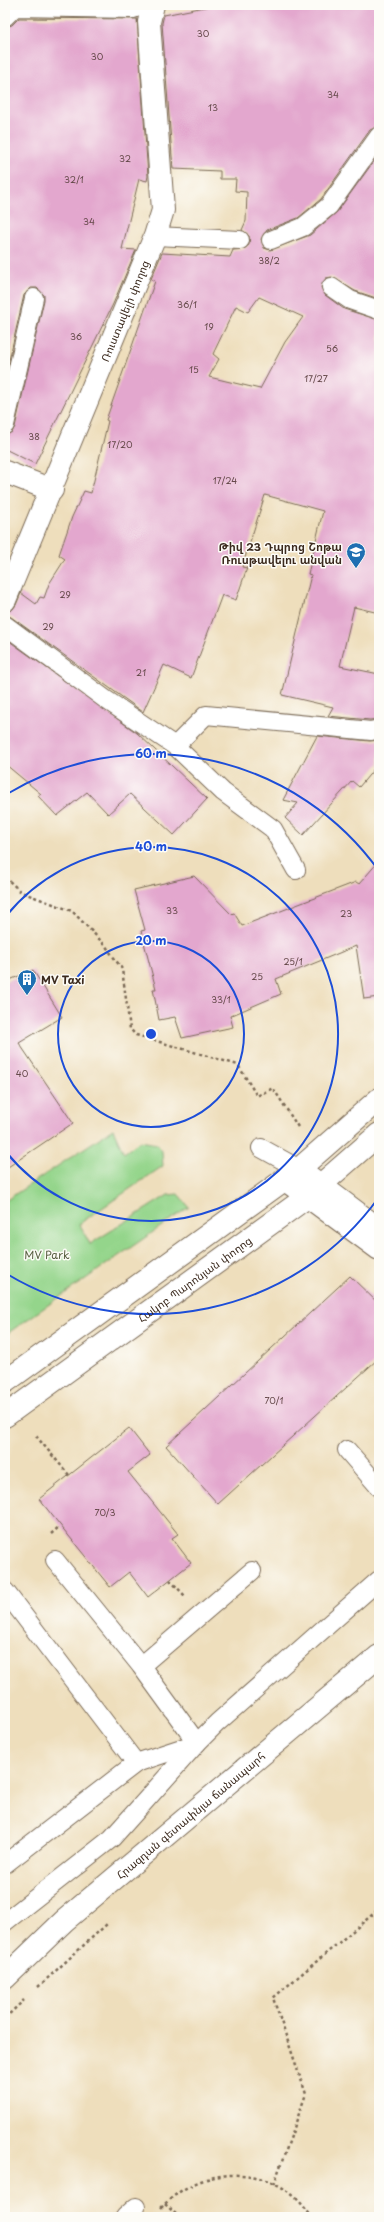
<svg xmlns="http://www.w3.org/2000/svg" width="384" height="2222" viewBox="0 0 384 2222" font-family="'Playpen Sans','Noto Sans Armenian',sans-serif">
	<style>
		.green { fill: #94d58b; stroke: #688054 }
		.building { fill: #e3a7ce; fill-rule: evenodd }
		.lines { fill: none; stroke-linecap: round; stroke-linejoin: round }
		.lane-casing { stroke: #7a6955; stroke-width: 20 }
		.street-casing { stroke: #7a6955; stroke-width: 24 }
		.secondary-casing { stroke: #7a6955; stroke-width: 24 }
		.primary-casing { stroke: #7a6955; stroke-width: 24 }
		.path { stroke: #7a6955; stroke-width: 2.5; stroke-dasharray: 3 3; stroke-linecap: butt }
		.lane { stroke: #fff; stroke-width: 18 }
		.street { stroke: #fff; stroke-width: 22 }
		.secondary { stroke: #fff; stroke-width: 22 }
		.primary { stroke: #fff; stroke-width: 22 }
		.ring { fill: none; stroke: #1d4ed8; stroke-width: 2 }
		.labels { text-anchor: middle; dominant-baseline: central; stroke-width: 3; stroke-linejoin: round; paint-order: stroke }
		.number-label { font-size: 9px; fill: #65494a }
		.street-label { font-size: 11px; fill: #3b2a1e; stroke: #fdfcf7 }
		.poi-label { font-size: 11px; font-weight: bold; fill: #3b2a1e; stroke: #fdfcf7; text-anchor: end }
		.park-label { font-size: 11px; fill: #565d3f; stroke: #fdfcf7 }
		.centre { fill: #1d4ed8; stroke: #fdfcf7; stroke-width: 2 }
		.ring-label { font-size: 12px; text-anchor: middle; font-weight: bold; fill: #1d4ed8; stroke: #fdfcf7; stroke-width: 3; stroke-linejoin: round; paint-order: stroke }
	</style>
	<rect width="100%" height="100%" fill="#fdfcf7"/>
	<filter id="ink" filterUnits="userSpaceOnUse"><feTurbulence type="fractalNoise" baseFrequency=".025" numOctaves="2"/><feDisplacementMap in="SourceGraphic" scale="8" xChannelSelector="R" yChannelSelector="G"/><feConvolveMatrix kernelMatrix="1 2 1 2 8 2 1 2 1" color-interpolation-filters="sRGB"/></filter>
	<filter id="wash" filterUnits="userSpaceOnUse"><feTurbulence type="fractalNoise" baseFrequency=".012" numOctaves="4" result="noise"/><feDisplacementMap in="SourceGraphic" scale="16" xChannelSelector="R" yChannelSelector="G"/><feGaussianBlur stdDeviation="0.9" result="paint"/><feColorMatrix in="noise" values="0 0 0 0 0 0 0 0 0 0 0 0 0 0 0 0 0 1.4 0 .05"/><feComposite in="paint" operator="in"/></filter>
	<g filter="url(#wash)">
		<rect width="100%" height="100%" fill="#eedebc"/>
		<polygon class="green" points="113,1129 124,1153 140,1141 157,1144 162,1151 163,1166 79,1224 90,1244 168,1195 178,1194 189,1207 5,1335 5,1201"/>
		<g id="blocks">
			<g class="building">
				<path d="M215,5H379V126L370,130L321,199L298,218L267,230L261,239L264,248L270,250L310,235L337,212L379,154V299L355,291L332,277L326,278L321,287L325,295L344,309L379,320V613L354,607L340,666L379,674V719L370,720L328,716L333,707L282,695L311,575L308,574L323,511L265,495L242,567L247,568L236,600L222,595L191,678L164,665L143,712L11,617L5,615V612L12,610L16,605L21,593L36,604L40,597L44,598L49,584L65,559L59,555L72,517L84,491L91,493L108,421L106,420L155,281L151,279L162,253L230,257L233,250L244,249L249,245V236L242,230L246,221L247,192L235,191L236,179H220V171L173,169L162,23L164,15ZM259,297L303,317L285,342L260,389L209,377L219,359L213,354L236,306L248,312Z"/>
				<polygon points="19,18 137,19 148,176 147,181 139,179 122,249 136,250 113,304 35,464 5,449 5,435 12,432 15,427 44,300 44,295 37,288 31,288 24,295 5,378 5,27 12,25"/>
				<polygon points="5,638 137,733 207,799 174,835 130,794 108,814 87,792 57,816 38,796 41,794 5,764"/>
				<polygon points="317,736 370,741 379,740 379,763 359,787 352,781 303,835 285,818 298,803 283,800"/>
				<polygon points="379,861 379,997 364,999 356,946 276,979 281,994 230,1016 233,1027 182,1038 175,1017 159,1020 153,989 156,989 141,931 145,930 134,890 194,876 231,914 234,913 242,926 356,882 359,884"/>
				<polygon points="33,970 62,1017 19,1043 73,1123 5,1169 5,982"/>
				<polygon points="350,1276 379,1304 379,1358 218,1504 166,1446"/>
				<polygon points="129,1428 150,1455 128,1472 178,1534 172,1538 191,1563 148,1597 129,1572 110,1587 39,1499"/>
			</g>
		</g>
	</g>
	<g filter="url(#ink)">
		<use href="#blocks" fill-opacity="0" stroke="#7a6955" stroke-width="1"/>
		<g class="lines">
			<g class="lane-casing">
				<g id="lane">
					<polyline points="5,17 15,7 133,9 144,5"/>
					<polyline points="155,236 240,240"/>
					<polyline points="271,240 303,227 329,206 379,136"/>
					<polyline points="331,287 350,300 379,310"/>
					<polyline points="5,425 34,298"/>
					<polyline points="5,625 105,699 175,746 223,792 273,829 296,870"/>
					<polyline points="175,746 206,715 371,731 379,729"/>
					<polyline points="261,1148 299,1169"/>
					<polyline points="347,1450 379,1487"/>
					<polyline points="5,1591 136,1763"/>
					<polyline points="141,1666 252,1571"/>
					<polyline points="5,1864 136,1763 197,1743 217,1723 379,1580"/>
					<polyline points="5,1922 112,1838 197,1743 141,1666 55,1560"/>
					<polyline points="125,2217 136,2207"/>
				</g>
			</g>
			<g class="street-casing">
				<g id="street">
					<polyline points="5,472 52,490"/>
					<path id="s1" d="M5,600L155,236L163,210L149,22L153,5"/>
				</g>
			</g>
			<g class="secondary-casing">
				<g id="secondary">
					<polyline points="299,1169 379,1229"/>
					<polyline points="284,1179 379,1249"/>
					<path id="s2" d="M5,1978L64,1921L379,1656"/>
				</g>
			</g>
			<g class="primary-casing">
				<g id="primary">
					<polyline points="5,1382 299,1169 379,1099"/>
					<path id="s3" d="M5,1416L307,1197L379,1134"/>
				</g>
			</g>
			<g class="path">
				<polyline points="377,50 379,51"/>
				<polyline points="5,877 21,892 72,911 105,945 122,969 130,1029 136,1035 238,1065 257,1096 273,1088 298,1127"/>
				<polyline points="5,1343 6,1344"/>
				<polyline points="36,1436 69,1475"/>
				<polyline points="51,1534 60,1526"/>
				<polyline points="170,1580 185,1596"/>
				<polyline points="38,1987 107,1924"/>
				<polyline points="5,2018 24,2000"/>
				<polyline points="274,2184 306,2094 273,1998 379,1909"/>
				<polyline points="165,2204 179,2217"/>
				<path d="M161,2208C195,2170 257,2162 296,2198C302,2204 307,2211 312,2217"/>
			</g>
			<use href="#lane" class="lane"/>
			<use href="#street" class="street"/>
			<use href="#secondary" class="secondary"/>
			<use href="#primary" class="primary"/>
		</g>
	</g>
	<g class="ring">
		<circle cx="151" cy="1034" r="93"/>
		<path d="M6 916A187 187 0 1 1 6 1152"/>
		<path d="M379 1197A280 280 0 0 1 7 1274M7 794A280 280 0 0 1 379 871"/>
	</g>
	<defs>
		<g id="school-pin" transform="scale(1)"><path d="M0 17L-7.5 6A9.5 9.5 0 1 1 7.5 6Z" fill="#1f6fb2" stroke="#fdfcf7"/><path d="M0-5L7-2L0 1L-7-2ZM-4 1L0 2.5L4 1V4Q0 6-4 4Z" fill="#fff"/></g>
		<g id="building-pin" transform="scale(1)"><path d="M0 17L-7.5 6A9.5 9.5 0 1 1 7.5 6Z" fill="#1f6fb2" stroke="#fdfcf7"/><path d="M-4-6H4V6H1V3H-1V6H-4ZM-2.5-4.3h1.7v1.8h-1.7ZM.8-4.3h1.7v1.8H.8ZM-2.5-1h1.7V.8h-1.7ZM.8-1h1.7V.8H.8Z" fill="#fff"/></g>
	</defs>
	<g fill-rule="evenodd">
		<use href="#school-pin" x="356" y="552"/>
		<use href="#building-pin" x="27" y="979"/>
	</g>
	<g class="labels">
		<g class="number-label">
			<text x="203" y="33">30</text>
			<text x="97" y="56">30</text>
			<text x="333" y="94">34</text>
			<text x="213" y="107">13</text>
			<text x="125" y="158">32</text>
			<text x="74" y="179">32/1</text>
			<text x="89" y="221">34</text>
			<text x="269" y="260">38/2</text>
			<text x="187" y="304">36/1</text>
			<text x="209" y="326">19</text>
			<text x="76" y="336">36</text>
			<text x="332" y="348">56</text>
			<text x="194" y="369">15</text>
			<text x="316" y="378">17/27</text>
			<text x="34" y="436">38</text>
			<text x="120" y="444">17/20</text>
			<text x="225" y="480">17/24</text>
			<text x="65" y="594">29</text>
			<text x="48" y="626">29</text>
			<text x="141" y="672">21</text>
			<text x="172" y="910">33</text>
			<text x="346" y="913">23</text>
			<text x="293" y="961">25/1</text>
			<text x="257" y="976">25</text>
			<text x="221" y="999">33/1</text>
			<text x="22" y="1073">40</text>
			<text x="274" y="1400">70/1</text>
			<text x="105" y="1512">70/3</text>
		</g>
		<g class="street-label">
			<text stroke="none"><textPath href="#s1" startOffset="313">Ռուստավելի փողոց</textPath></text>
			<text stroke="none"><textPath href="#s3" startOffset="234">Հակոբ Պարոնյան փողոց</textPath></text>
			<text stroke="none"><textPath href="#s2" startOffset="247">Հրազդան գետափնյա ճանապարհ</textPath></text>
		</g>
		<g class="poi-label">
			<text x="342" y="546">Թիվ 23 Դպրոց Շոթա<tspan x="342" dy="13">Ռուսթավելու անվան</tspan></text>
			<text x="41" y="979" text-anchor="start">MV Taxi</text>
		</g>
		<g class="park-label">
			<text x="47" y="1254">MV Park</text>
		</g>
	</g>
	<circle cx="151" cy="1034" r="6" class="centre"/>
	<g class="ring-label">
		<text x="151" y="758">60 m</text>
		<text x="151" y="851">40 m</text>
		<text x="151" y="945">20 m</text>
	</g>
	<rect width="384" height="2222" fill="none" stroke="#fdfcf7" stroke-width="20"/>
</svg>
